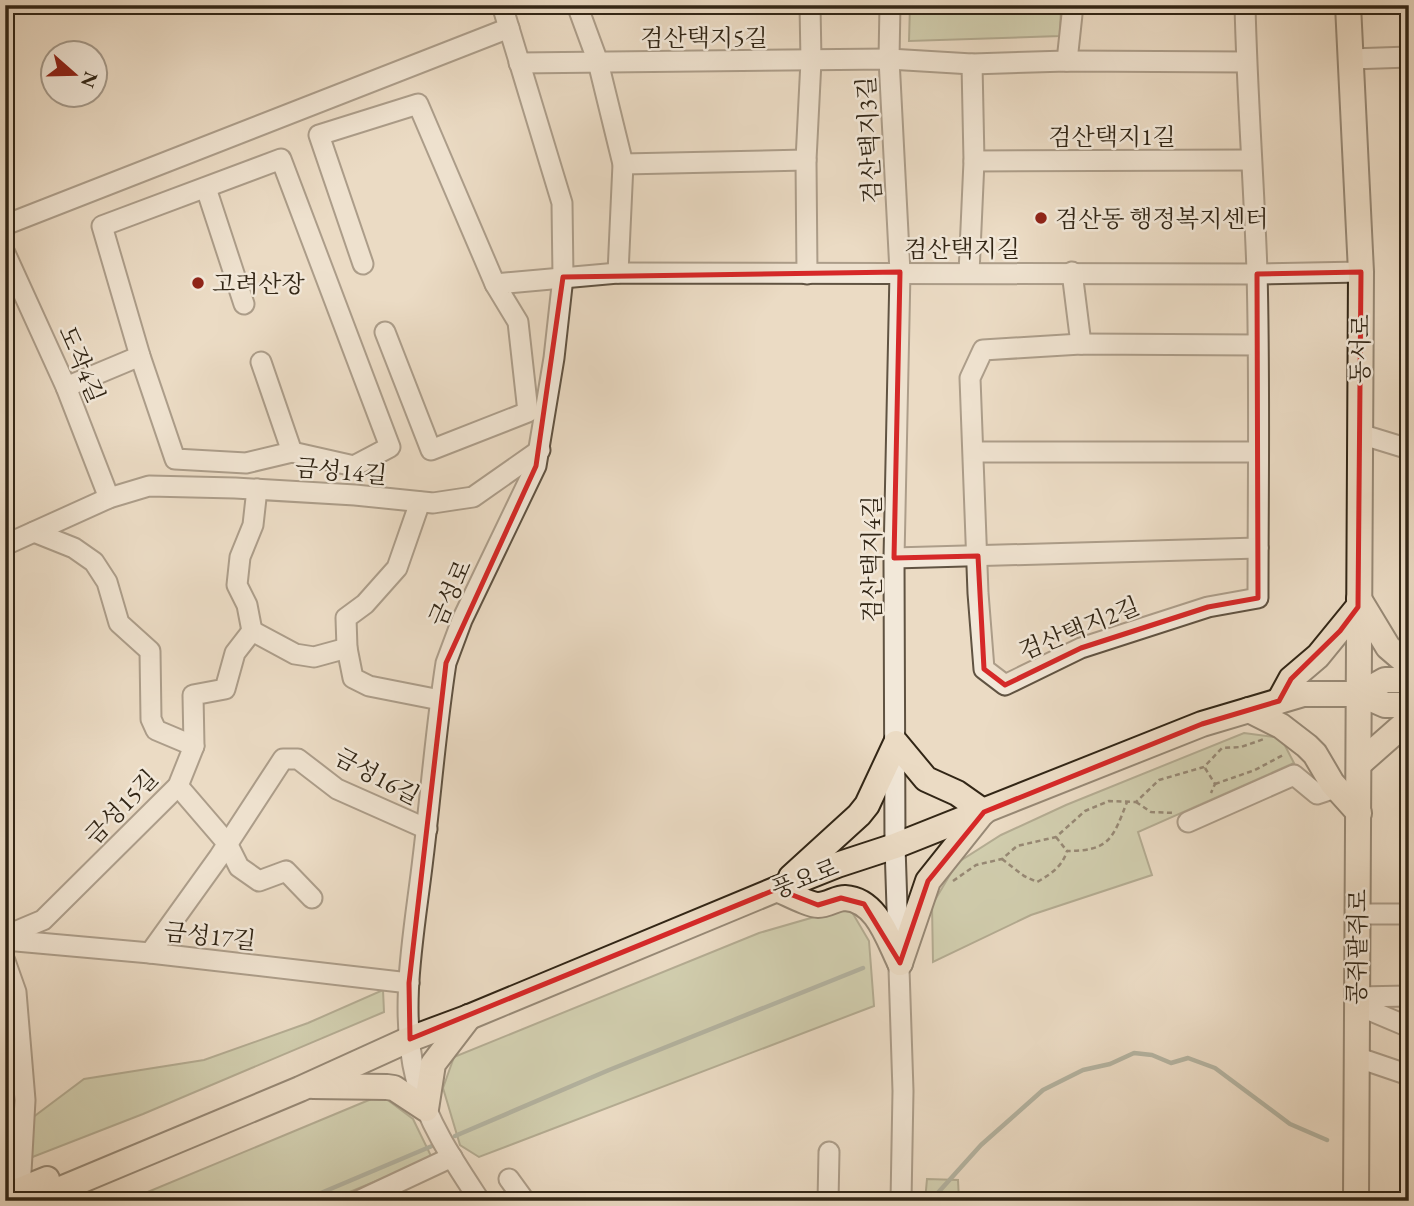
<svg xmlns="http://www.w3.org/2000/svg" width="1414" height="1206" viewBox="0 0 1414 1206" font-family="'EB Garamond','Noto Serif KR',serif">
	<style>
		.green { fill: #b3c197; stroke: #727456; stroke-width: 2 }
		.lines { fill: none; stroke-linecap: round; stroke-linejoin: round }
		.stream { stroke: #708071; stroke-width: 4.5 }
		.minor-casing { stroke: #605342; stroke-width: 23 }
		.major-casing { stroke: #322616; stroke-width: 28 }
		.path { stroke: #322616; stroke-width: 2.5; stroke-dasharray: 5 3.5; stroke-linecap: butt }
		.minor { stroke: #f2e8d9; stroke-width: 19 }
		.major { stroke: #ebdbc4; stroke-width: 24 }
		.marked { fill: none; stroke: #d62828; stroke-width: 5; stroke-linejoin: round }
		.poi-dot { fill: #8f2418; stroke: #f2e8d9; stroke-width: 2.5 }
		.labels { text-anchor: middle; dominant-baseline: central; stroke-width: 5; stroke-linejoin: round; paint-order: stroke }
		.street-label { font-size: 24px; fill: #322616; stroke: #f2e8d9 }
		.poi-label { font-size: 24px; fill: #322616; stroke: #f2e8d9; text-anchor: start }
	</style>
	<rect width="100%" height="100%" fill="#ebdbc4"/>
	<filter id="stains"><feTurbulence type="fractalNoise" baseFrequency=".00286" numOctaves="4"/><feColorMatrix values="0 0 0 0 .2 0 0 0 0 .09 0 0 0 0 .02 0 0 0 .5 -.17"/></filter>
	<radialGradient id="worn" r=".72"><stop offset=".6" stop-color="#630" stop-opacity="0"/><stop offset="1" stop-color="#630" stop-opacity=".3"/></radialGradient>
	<g class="green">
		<polygon points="910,5 1061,5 1060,36 909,41"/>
		<polygon points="1244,733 1281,738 1294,763 1138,832 1152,875 1031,915 933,962 932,905 957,863 1001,835 1066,805"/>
		<polygon points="849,907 869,941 874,1006 479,1157 460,1145 443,1088 454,1057 759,933"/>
		<polygon points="383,990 384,1012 143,1114 30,1158 32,1118 84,1079 204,1060 308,1023"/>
		<polygon points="5,1010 11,1032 10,1167 5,1169"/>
		<polygon points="381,1095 413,1119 432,1158 328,1201 126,1201"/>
		<polygon points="927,1179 958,1180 959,1201 925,1201"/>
	</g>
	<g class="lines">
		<g class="stream">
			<polyline points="455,1136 609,1070 863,968"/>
			<polyline points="935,1196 981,1145 1043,1090 1083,1070 1110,1064 1134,1053 1152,1055 1171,1063 1188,1058 1215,1068 1290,1124 1327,1140"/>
			<polyline points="302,1201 432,1146"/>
		</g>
		<g class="minor-casing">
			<g id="minor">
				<polyline points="577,5 598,62 623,164 618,273"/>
				<polyline points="890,5 889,59 900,272 894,558 895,846 903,1091 901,1201"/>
				<path d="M1245,5C1247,94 1254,183 1257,272C1260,381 1258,490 1258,598L1208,607L1081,648L1005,685L984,669L978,593L970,378L983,350L1081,344L1257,345"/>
				<polyline points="1351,59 1409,57"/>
				<polyline points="1067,61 1073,5"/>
				<polyline points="519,63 889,59 972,64 1067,61 1246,62"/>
				<polygon points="281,159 390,447 354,466 292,452 246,463 175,459 140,356 102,226"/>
				<polyline points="974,161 1251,160"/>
				<polyline points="623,164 806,160"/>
				<polyline points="206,188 244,304"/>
				<polyline points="5,225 509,28"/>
				<polyline points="5,253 66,387 109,498"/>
				<polyline points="363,264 319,135 418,104 495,284"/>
				<polyline points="1072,272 1081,344"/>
				<polyline points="969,273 974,161 972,64"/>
				<polyline points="807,274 806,160 811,61 810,5"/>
				<polyline points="385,332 431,450 528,412 518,322 495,284 618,273 1257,274 1361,272"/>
				<polyline points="261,362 292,452"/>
				<polyline points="66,387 140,356"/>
				<polyline points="1360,434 1409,449"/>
				<polyline points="974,452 1258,452"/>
				<polyline points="420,502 397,568 365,604 346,618 347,648 353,678 369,686 440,700"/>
				<polyline points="34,532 74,548 94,562 107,582 119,623 150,651 151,719 156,730 194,746"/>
				<polyline points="5,545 109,498 149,486 235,488 355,495 433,503 473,497 540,450"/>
				<polyline points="894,558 1258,548"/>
				<polyline points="252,631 247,605 237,585 240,557 253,525 257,489"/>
				<polyline points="178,786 227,843 239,867 259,881 286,871 312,898"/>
				<polyline points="1188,822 1294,775 1317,794 1335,788"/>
				<polyline points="1358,914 1409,914"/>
				<polyline points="5,936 43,920 178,786 194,746 193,695 225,689 235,653 252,631 295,654 314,657 347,648"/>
				<polyline points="5,940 150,953 409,983"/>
				<polyline points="150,953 219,857 283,759 298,759 337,789 427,829"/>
				<polyline points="5,961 16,992 25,1100 20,1190"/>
				<polyline points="1357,997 1409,996"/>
				<polyline points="1357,1005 1409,1027"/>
				<polyline points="1356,1057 1409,1075"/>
				<polyline points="509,1179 525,1201"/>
				<polyline points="358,1201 452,1157"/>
				<path d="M480,1201C455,1163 428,1124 416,1079C398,1008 415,929 423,858C431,793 436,727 446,663L462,620L536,466L554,358L563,277L562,203L502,5"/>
				<polyline points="828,1201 829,1152"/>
			</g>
		</g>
		<g class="major-casing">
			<g id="major">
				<polyline points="1348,5 1361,272 1356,1201"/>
				<polyline points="1359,599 1388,647 1409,665"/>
				<polyline points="1360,694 1385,680 1409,680"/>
				<polyline points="1279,701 1291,679 1318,656 1358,607"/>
				<polyline points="1249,710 1281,726 1307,746 1315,754 1332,783 1359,813"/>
				<polyline points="1359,764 1409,720"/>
				<polyline points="791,877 859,815 867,805 896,743 926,779 957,793 984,812"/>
				<path d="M777,889C787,893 809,905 818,905C828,905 836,898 845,898C877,900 888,939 900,963"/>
				<polyline points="900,963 928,881 983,812"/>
				<polyline points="313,1086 387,1087 394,1088 426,1109 433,1064 469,1017"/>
				<polyline points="5,1196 47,1179"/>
				<polyline points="32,1201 300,1089 410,1039 469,1017 777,889 837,865 895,846 1202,724 1303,694 1360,694 1385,705 1409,705"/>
			</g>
		</g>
		<g class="path">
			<polyline points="1205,768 1215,784 1211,793"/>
			<polyline points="1215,784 1255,770 1285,754"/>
			<polyline points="1136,802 1151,812 1175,813"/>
			<polyline points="1056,837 1067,851"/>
			<path d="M1002,859L1024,876L1037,882C1051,874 1062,867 1067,851C1110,851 1113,838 1127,802"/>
			<polyline points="953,881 976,865 1002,859 1017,846 1056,837 1085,811 1109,801 1136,802 1159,780 1204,767 1222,748 1241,747 1264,739"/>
		</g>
		<use href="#minor" class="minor"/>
		<use href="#major" class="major"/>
	</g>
	<path d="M0 0H1414V1206H0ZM900,272L894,558L978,556L984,669L1005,685L1081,648L1208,607L1258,598L1257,274L1361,272L1358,607L1340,631L1291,679L1279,701L1202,724L984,812L928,881L900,963L864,904L841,898L818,905L777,889L410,1039L409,983L446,663L536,466L563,277Z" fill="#ebdbc4" fill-opacity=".55" fill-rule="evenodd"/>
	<path class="marked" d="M900,272L894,558L978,556L984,669L1005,685L1081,648L1208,607L1258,598L1257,274L1361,272L1358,607L1340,631L1291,679L1279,701L1202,724L984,812L928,881L900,963L864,904L841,898L818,905L777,889L410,1039L409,983L446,663L536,466L563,277Z"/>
	<g class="poi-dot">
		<circle cx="1041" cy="218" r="7"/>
		<circle cx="198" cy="283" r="7"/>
	</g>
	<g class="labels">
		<g class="street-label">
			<text x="704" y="37">검산택지5길</text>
			<text x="1112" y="136">검산택지1길</text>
			<text transform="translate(869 140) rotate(-93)">검산택지3길</text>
			<text x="962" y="248">검산택지길</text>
			<text transform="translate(1360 349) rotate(-89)">동서로</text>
			<text transform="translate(82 364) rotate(67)">도작4길</text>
			<text transform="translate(341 471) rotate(5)">금성14길</text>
			<text transform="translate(871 559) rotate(-90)">검산택지4길</text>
			<text transform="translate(450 593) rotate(-66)">금성로</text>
			<text transform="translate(1079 628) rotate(-22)">검산택지2길</text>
			<text transform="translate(377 776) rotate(28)">금성16길</text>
			<text transform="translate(121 807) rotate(-46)">금성15길</text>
			<text transform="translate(805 878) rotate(-21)">풍요로</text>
			<text transform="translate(210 936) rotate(6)">금성17길</text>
			<text transform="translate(1357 947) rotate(-89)">콩쥐팥쥐로</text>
		</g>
		<g class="poi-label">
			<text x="1055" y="218">검산동 행정복지센터</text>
			<text x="212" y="283">고려산장</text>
		</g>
	</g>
	<rect width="1414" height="1206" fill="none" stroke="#ebdbc4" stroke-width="28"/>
	<rect x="7" y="7" width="1400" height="1192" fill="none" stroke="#322616" stroke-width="3.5"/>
	<rect x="14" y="14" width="1386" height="1178" fill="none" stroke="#322616" stroke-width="2"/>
	<g transform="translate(74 74) rotate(110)"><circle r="33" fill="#f2e8d9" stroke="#a59a8b" stroke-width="2"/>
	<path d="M0-5L12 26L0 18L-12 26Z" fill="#8f2418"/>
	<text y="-10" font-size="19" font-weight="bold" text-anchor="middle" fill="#322616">N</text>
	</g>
	<rect width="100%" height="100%" filter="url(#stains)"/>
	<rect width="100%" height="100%" fill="url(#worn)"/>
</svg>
